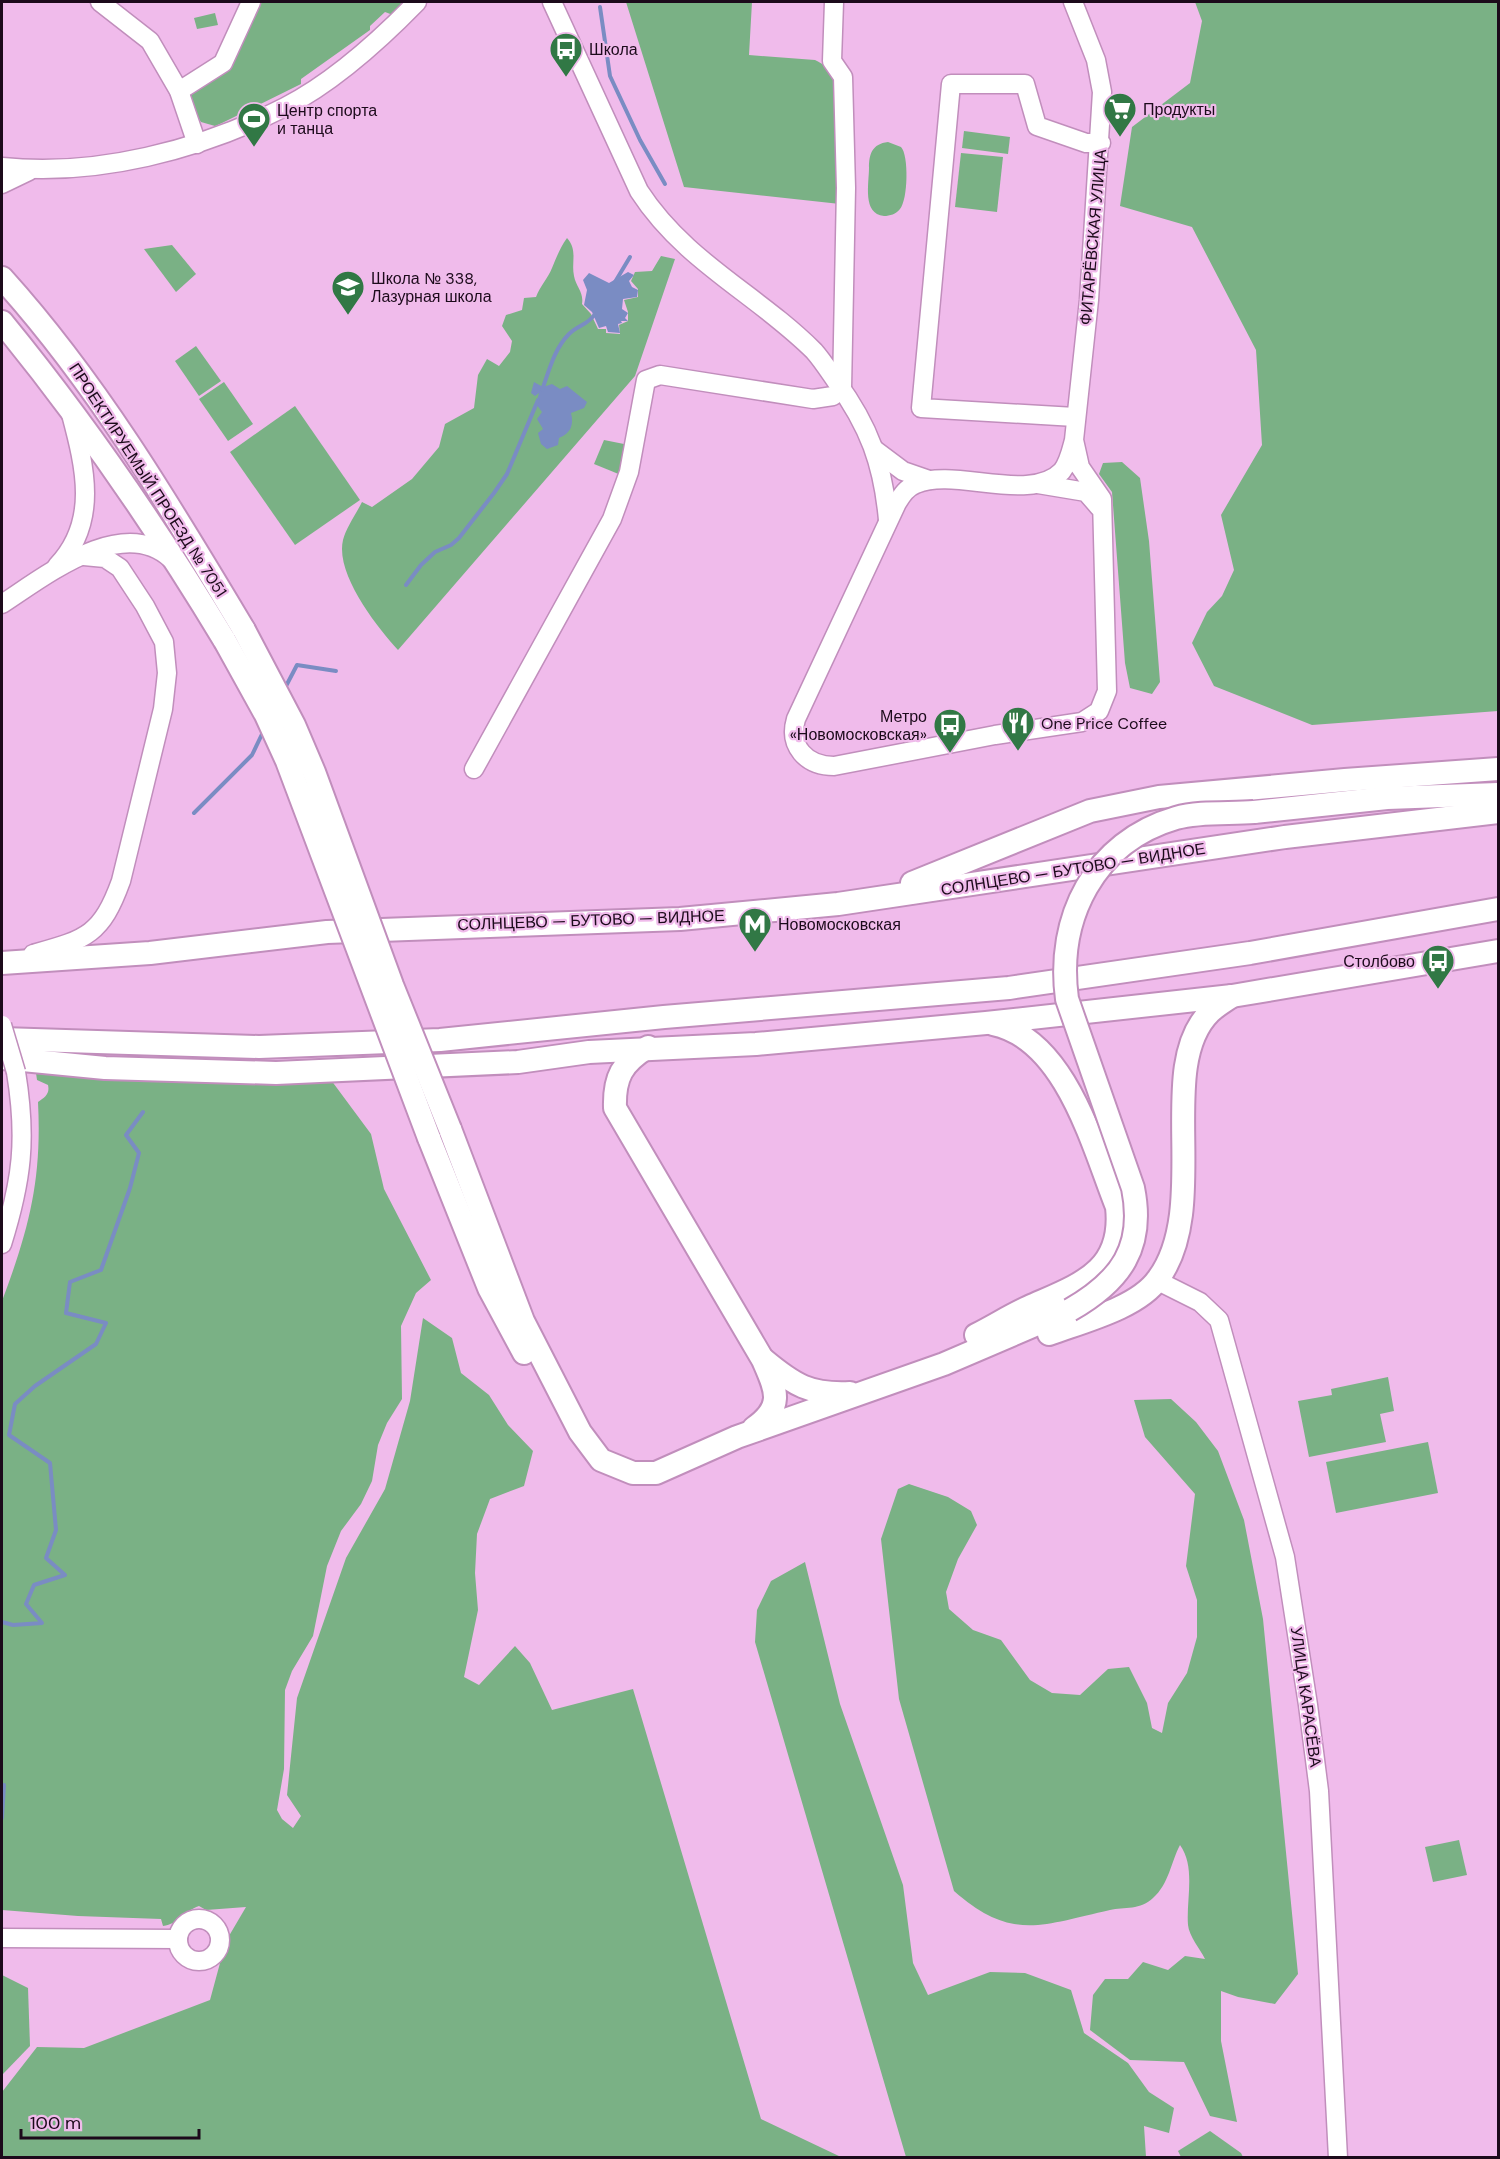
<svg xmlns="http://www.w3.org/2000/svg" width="1500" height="2159" viewBox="0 0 1500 2159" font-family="'DM Sans',sans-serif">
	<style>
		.green { fill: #7ab185 }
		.water { fill: #7a8cc3 }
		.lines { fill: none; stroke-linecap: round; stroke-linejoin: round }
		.stream { stroke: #7a8cc3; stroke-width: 4 }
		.minor-casing { stroke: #c18ebc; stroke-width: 21 }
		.major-casing { stroke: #c18ebc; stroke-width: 26 }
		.minor { stroke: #fff; stroke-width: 18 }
		.major { stroke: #fff; stroke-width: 22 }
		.minor-bridge-casing { stroke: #c18ebc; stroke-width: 21; stroke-linecap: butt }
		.major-bridge-casing { stroke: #c18ebc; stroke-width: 26; stroke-linecap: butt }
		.minor-bridge { stroke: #fff; stroke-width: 18 }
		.major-bridge { stroke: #fff; stroke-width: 22 }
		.labels { text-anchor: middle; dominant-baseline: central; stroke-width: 4.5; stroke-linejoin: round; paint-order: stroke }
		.poi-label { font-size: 16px; fill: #1c0a1b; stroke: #f0bbeb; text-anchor: start }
		.street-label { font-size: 16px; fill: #1c0a1b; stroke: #f0bbeb }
	</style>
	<rect width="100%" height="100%" fill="#f0bbeb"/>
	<g class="green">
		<polygon points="259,2 403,2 393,15 385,12 370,26 370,30 301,79 301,84 222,123 215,126 201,122 188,103 190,89 222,74"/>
		<path d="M626,2H752L749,55L815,60C823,64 831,69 834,78C844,110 840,169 840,204L684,187Z"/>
		<polygon points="1195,2 1498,2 1498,711 1312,725 1214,686 1192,643 1207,612 1222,596 1234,570 1221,515 1262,445 1256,350 1192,227 1120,206 1132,127 1190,83 1202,21"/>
		<polygon points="215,13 218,25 197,29 194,18"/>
		<polygon points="964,131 1010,137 1008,154 962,148"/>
		<path d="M888,142L901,147C909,155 908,200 900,209C896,214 890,216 884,216C862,214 869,183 869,168C869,154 872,144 888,142Z"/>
		<polygon points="961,153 1003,157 997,212 955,207"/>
		<path d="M567,238C578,250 571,262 574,276C576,287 584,292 582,304L591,314L598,329H606V333L620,334L619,325L628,321V312L624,300L638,297V289L631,281L635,272L652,271L661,256L675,259L635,376L398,650C377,627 335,574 343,540C346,528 356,514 362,502L372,507L412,479L439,447L445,424L474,408L478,375L487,359L499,366L510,352L512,341L502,326L506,315L522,310L524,298L536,297C540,286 548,278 552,268C557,256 560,248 567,238Z"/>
		<polygon points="172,245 196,274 176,292 144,249"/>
		<polygon points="196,346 221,381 199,396 175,361"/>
		<polygon points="224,382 253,424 228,441 199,399"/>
		<polygon points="295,406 360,500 295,545 230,452"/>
		<polygon points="604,440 629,445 621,475 594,464"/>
		<polygon points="1122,462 1140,478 1149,541 1160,682 1152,694 1130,688 1125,663 1112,492 1099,474 1103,463"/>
		<path d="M35,1066L331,1080L371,1134L384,1189L431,1280L416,1293L401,1326L402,1399L387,1423L378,1445L372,1481L361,1504L341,1531L327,1566L313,1636L292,1671L285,1690L284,1769L277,1810L282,1819L293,1828L301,1816L287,1795L297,1698L346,1558L385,1489L410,1401L423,1318L452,1338L461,1373L489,1395L508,1425L533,1451L524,1486L490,1499L477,1534L475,1573L478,1610L464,1677L479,1685L515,1646L530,1663L552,1710L633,1689L761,2119L841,2157H2V2092L37,2047L84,2048L210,2000L226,1941L246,1907L206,1910L199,1906C184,1911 179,1924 163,1926L161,1919L78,1916L2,1910V1301C29,1229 42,1180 38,1102C45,1097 50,1094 48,1085L37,1080Z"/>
		<polygon points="1388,1377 1394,1411 1380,1414 1386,1442 1309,1457 1298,1401 1332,1395 1331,1389"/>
		<path d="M1171,1399L1196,1422L1218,1451L1244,1520L1263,1619L1298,1974L1275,2004L1238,1997L1221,1991V2041L1237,2122L1210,2116L1184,2062L1130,2060L1090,2030L1093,1995L1105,1979H1128L1143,1962L1168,1970L1185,1956L1205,1959C1200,1949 1189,1936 1188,1925C1186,1900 1196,1867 1180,1845C1171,1862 1169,1884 1153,1898C1141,1910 1124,1907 1110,1910C1042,1925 1012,1942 954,1891L899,1699L881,1539L898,1489L909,1484L948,1497L971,1511L977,1525L958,1559L946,1592L949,1609L973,1630L1001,1640L1030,1680L1052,1693L1080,1695L1108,1669L1129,1667L1147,1703L1152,1728L1162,1733L1168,1703L1187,1673L1197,1637V1600L1186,1566L1195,1494L1145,1437L1134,1400Z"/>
		<polygon points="1428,1442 1438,1493 1336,1513 1326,1462"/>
		<polygon points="805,1562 840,1704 903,1885 913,1963 928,1995 990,1972 1025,1973 1071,1990 1084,2033 1128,2063 1149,2092 1174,2108 1169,2133 1144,2126 1146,2157 906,2157 755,1642 757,1610 771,1581"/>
		<polygon points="1459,1840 1467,1875 1433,1882 1425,1847"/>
		<polygon points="2,1975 28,1988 30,2046 2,2075"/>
		<polygon points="1210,2131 1241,2153 1243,2157 1181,2157 1178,2151"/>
	</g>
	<g class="water">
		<polygon points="628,272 634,275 629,281 632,287 638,290 637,297 623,299 622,309 628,313 625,318 628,321 621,321 622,323 618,324 620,333 608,332 606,326 599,328 592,312 584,305 587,290 583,280 589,273 609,283"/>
		<path d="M534,382L543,387L552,384L560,389L567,386L587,402L584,408L571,413C574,425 571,433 559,438L558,445L547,449L541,444L538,433L543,429L537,419L542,412L536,404L539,393L535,396L531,393Z"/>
	</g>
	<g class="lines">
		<g class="stream">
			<polyline points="600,7 610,76 640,140 665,184"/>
			<polyline points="615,282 630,257"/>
			<path d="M542,390C549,371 554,349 569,334C578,325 588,325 595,314"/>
			<polyline points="406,585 421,565 435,552 451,545 459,538 494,493 507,474 538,400"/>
			<polyline points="285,688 297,665 336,671"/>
			<polyline points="194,813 252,755 264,730"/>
			<polyline points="2,1622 13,1625 42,1623 26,1604 34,1585 65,1575 46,1558 56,1530 50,1463 9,1435 15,1404 35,1386 96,1344 106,1323 66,1313 70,1282 101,1270 130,1188 139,1153 126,1135 143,1112"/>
			<polyline points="2,1818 4,1785"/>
		</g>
		<g class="minor-casing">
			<g id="minor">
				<polyline points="100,2 150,41 179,91 197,144"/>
				<path d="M552,2L639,191C685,262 757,294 814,351C822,360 829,371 836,381C869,426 883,464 888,520"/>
				<path d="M1073,2L1096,60L1102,92L1089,300L1074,440L1080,467L1102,499L1107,691L1099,711L1082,722L995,735L834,766C806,766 788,746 796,719L897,503C902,495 906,488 916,484C954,467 1031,504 1062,471C1069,462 1071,451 1074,440"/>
				<polyline points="179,91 223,63 251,2"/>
				<path d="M2,167C96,177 200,150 285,107C334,82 379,41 417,2"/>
				<polyline points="2,184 29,171"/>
				<polyline points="1075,417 921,408 951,84 1025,84 1037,126 1086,143 1101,143"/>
				<polyline points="875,450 903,471 929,480"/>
				<polyline points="1038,484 1086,492 1099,507"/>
				<path d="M57,566C99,522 85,467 71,414"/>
				<path d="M2,604C45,576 123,514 171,559"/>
				<polyline points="474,769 612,519 629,472 646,380 660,375 813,399 833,396 842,389 846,188 843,77 832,61 834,2"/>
				<path d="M33,954C86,939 101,936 121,881L163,709L167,673L164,642L145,606L120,568L105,558L84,556"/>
				<path d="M2,1244C22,1180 27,1139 16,1072"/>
				<polyline points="1158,1281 1200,1302 1219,1320 1285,1557 1308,1705 1319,1791 1338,2158"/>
				<circle cx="199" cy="1940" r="21"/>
				<polyline points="2,1938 178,1939"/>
			</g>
		</g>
		<g class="major-casing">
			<g id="major">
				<path d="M2,278C97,383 171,508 244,630"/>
				<path d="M2,322C84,422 158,530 225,641"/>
				<polyline points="1254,812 1387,798 1498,794"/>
				<polyline points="912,883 1090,811 1159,797 1345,780 1498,769"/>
				<polyline points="2,963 150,953 327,932 680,919 838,904 1285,837 1498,812"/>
				<polyline points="2,1039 259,1047 440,1040 664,1017 1009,988 1250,953 1498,909"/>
				<path d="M648,1047C622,1063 614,1077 615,1108L763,1360C776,1390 785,1406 754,1428"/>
				<polyline points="2,1058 105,1068 276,1073 518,1062 589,1052 756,1044 986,1023 1232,996 1498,951"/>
				<polyline points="450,1129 523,1321 580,1432 601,1460 633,1473 656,1473 737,1437 944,1364 1070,1310"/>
				<polyline points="429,1138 489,1288 524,1353"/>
				<path d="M1049,1334C1081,1322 1138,1308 1158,1279C1212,1206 1154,1067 1210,1012C1216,1006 1225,1001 1232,996"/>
				<path d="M976,1335C994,1326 1011,1315 1029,1307C1078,1285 1124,1272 1117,1207C1093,1147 1066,1039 993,1024"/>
				<path d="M764,1360C794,1385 810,1395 850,1393"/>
			</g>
		</g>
		<use href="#minor" class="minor"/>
		<use href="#major" class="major"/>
		<g class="minor-bridge-casing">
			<polyline id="minor-bridge" points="2,1025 16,1072"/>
		</g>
		<g class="major-bridge-casing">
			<g id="major-bridge">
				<polyline points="244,630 294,725 314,772 392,985 450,1129"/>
				<polyline points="225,641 266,715 287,761 429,1138"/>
				<path d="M1070,1310C1121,1281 1145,1247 1133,1188L1067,999C1056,918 1094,842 1176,818C1200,811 1230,814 1254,812"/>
			</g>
		</g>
		<use href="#minor-bridge" class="minor-bridge"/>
		<use href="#major-bridge" class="major-bridge"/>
	</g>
	<defs>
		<g id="bus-pin" transform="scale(1.725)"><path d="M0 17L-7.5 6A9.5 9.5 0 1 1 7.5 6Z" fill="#317845" stroke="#f0bbeb"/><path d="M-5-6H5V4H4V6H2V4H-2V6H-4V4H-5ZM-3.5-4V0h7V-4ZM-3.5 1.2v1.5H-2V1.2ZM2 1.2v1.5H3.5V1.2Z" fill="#fff"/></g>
		<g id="supermarket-pin" transform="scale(1.725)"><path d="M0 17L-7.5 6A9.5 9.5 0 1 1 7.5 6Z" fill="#317845" stroke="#f0bbeb"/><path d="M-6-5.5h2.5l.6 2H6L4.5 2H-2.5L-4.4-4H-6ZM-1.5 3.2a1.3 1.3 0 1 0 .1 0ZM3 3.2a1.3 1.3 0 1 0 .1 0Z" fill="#fff"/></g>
		<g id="stadium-pin" transform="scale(1.725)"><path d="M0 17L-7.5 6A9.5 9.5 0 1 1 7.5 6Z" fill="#317845" stroke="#f0bbeb"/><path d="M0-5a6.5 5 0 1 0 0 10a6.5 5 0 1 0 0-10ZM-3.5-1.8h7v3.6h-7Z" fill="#fff"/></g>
		<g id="school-pin" transform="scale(1.725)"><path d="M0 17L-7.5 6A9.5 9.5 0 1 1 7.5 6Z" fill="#317845" stroke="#f0bbeb"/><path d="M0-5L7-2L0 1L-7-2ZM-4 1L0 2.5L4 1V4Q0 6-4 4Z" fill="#fff"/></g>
		<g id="restaurant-pin" transform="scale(1.725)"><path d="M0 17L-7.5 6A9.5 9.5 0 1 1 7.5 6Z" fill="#317845" stroke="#f0bbeb"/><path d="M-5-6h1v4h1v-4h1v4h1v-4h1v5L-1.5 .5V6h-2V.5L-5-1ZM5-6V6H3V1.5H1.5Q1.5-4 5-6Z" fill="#fff"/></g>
		<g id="metro-pin" transform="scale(1.725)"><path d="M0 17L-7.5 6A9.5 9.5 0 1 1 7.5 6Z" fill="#317845" stroke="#f0bbeb"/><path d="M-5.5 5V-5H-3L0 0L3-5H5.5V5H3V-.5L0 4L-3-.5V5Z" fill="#fff"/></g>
	</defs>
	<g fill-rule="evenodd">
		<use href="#bus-pin" x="566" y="49"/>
		<use href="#supermarket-pin" x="1120" y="109"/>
		<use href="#stadium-pin" x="254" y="119"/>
		<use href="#school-pin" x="348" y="287"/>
		<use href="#restaurant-pin" x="1018" y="723"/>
		<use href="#bus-pin" x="950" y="725"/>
		<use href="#metro-pin" x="755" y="924"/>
		<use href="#bus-pin" x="1438" y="961"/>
	</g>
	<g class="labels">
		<g class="poi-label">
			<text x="589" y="49">Школа</text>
			<text x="1143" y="109">Продукты</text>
			<text x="277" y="110">Центр спорта<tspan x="277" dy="18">и танца</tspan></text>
			<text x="371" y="278">Школа № 338,<tspan x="371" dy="18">Лазурная школа</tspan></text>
			<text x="927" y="716" text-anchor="end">Метро<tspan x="927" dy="18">«Новомосковская»</tspan></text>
			<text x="1041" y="723">One Price Coffee</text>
			<text x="778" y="924">Новомосковская</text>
			<text x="1415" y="961" text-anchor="end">Столбово</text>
		</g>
		<g class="street-label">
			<text transform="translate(1093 237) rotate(-85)">ФИТАРЁВСКАЯ УЛИЦА</text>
			<text transform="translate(148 480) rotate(57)">ПРОЕКТИРУЕМЫЙ ПРОЕЗД № 7051</text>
			<text transform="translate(1073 869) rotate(-9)">СОЛНЦЕВО — БУТОВО — ВИДНОЕ</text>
			<text transform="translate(591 920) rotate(-2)">СОЛНЦЕВО — БУТОВО — ВИДНОЕ</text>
			<text transform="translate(1306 1697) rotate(82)">УЛИЦА КАРАСЁВА</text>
		</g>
	</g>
	<rect width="1500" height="2159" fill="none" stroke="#1c0a1b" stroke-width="6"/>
	<path d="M21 2129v9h178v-9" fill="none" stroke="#1c0a1b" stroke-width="3"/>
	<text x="30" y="2129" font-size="18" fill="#1c0a1b" stroke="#f0bbeb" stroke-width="4.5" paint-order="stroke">100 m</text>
</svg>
